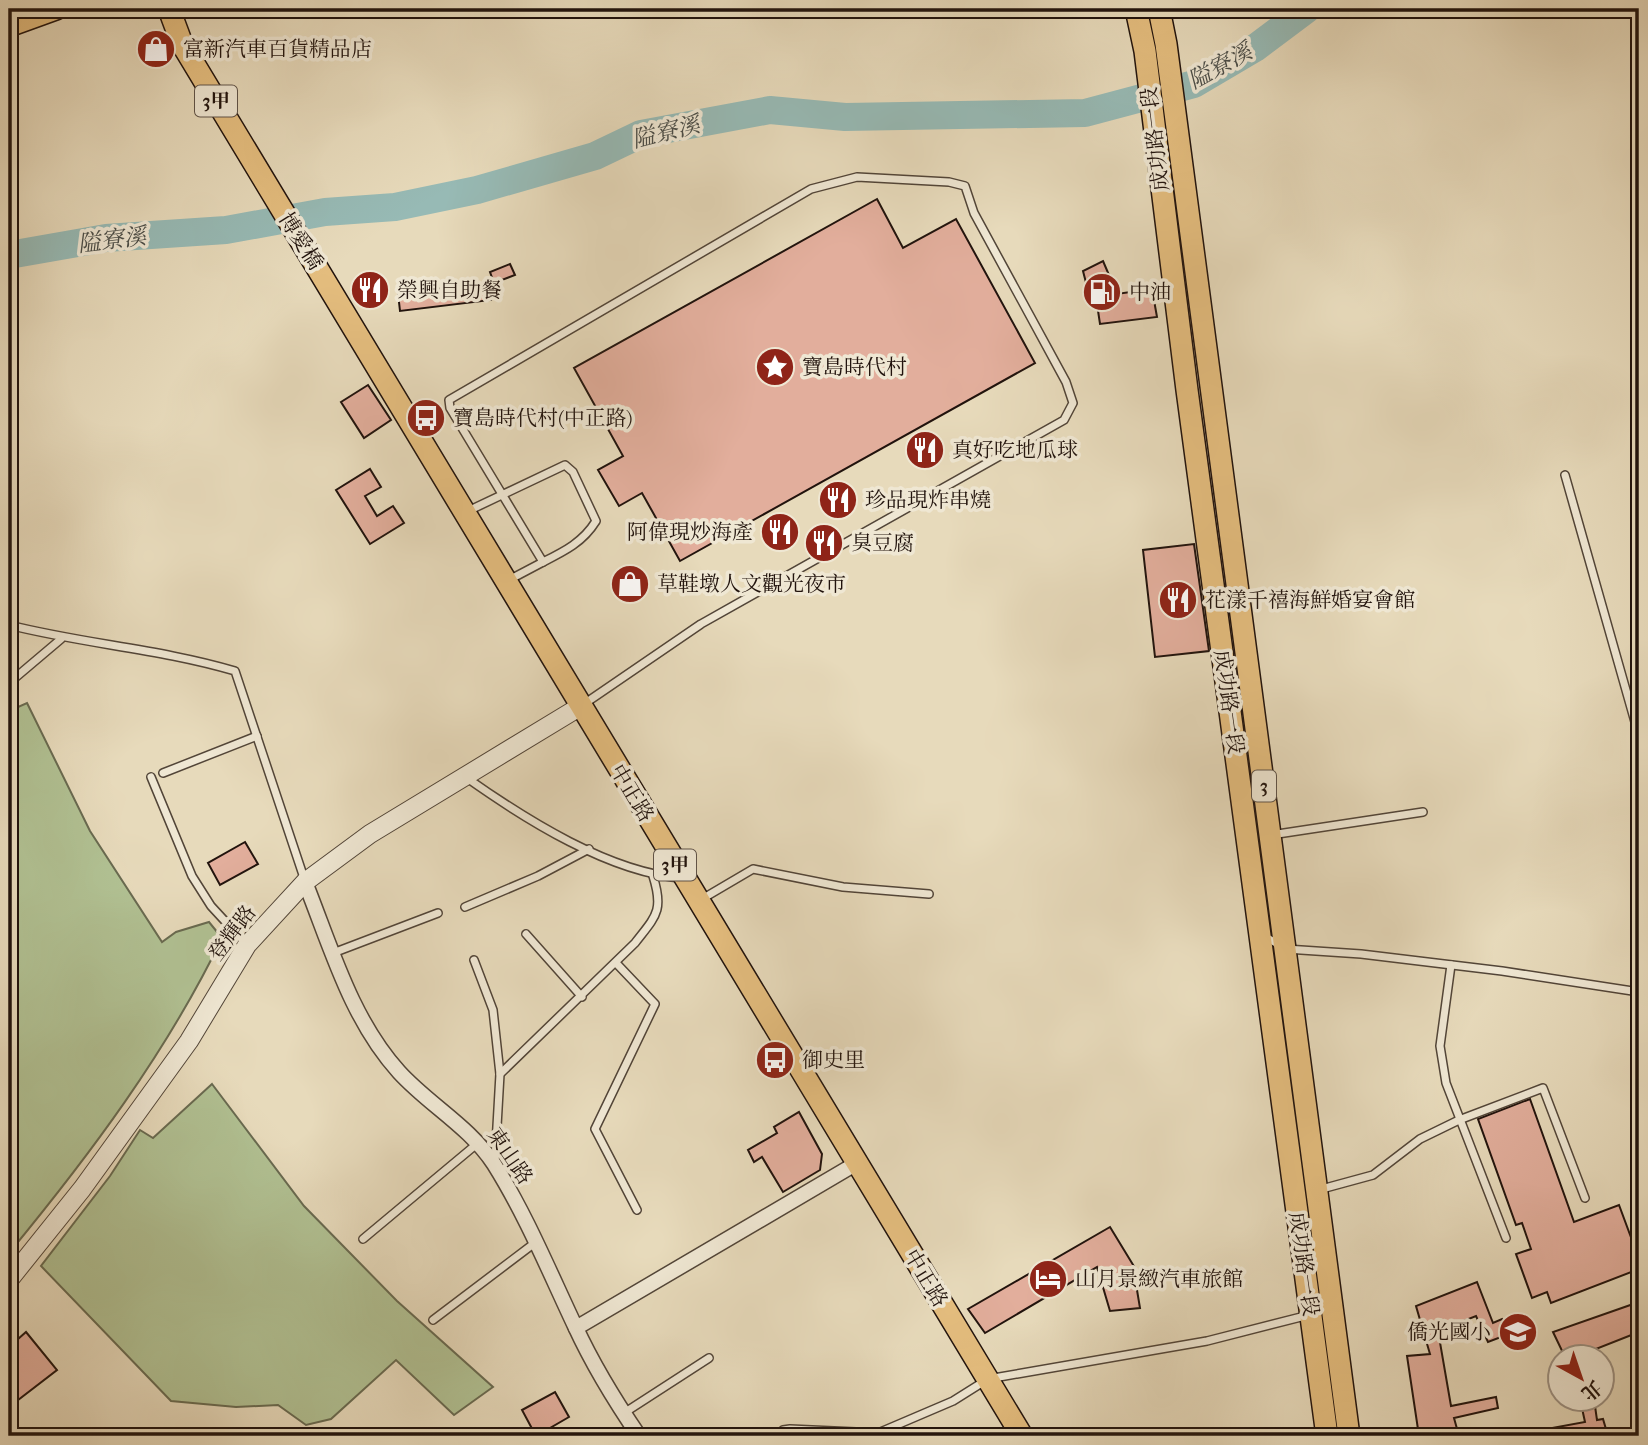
<svg xmlns="http://www.w3.org/2000/svg" width="1648" height="1445" viewBox="0 0 1648 1445" font-family="'IM FELL French Canon','Noto Serif TC',serif">
	<style>
		.green { fill: #b1c193; stroke: #696a50; stroke-width: 2 }
		.lines { fill: none; stroke-linecap: round; stroke-linejoin: round }
		.river { stroke: #97bab5; stroke-width: 28 }
		.building { fill: #e2ae9c; stroke: #21130d; stroke-width: 2 }
		.service-casing { stroke: #524538; stroke-width: 10 }
		.minor-casing { stroke: #524538; stroke-width: 17 }
		.tertiary-casing { stroke: #524538; stroke-width: 20 }
		.primary-casing { stroke: #21130d; stroke-width: 24 }
		.service { stroke: #efe7d3; stroke-width: 7 }
		.minor { stroke: #efe7d3; stroke-width: 14 }
		.tertiary { stroke: #efe7d3; stroke-width: 18 }
		.primary { stroke: #e4bd7e; stroke-width: 21 }
		.labels { text-anchor: middle; dominant-baseline: central; stroke-width: 7; stroke-linejoin: round; paint-order: stroke }
		.shield { fill: #efe7d3; stroke: #5f5348; stroke-width: 2 }
		.shield-label { font-size: 19px; font-weight: bold; fill: #21130d }
		.poi-label { font-size: 21px; fill: #21130d; stroke: #efe7d3; text-anchor: start }
		.street-label { font-size: 21px; fill: #21130d; stroke: #efe7d3 }
		.water-label { font-size: 23px; font-style: italic; fill: #4a4d48; stroke: #efe7d3 }
	</style>
	<rect width="100%" height="100%" fill="#e7dabb"/>
	<filter id="stains"><feTurbulence type="fractalNoise" baseFrequency=".00286" numOctaves="4"/><feColorMatrix values="0 0 0 0 .2 0 0 0 0 .09 0 0 0 0 .02 0 0 0 .5 -.17"/></filter>
	<radialGradient id="worn" r=".72"><stop offset=".6" stop-color="#630" stop-opacity="0"/><stop offset="1" stop-color="#630" stop-opacity=".3"/></radialGradient>
	<g class="green">
		<path d="M27,703L90,831L162,942L176,932L209,922L222,938C167,1052 89,1156 9,1253V711Z"/>
		<polygon points="212,1084 304,1206 397,1301 493,1387 454,1415 396,1360 331,1419 306,1425 278,1405 236,1407 171,1401 41,1266 110,1176 140,1130 153,1138"/>
	</g>
	<g class="lines">
		<polyline class="river" points="9,255 106,238 226,230 325,212 395,207 477,190 595,156 641,134 770,110 845,117 1085,113 1194,84 1255,48 1307,9"/>
	</g>
	<g class="building">
		<polygon points="877,199 903,248 956,219 1035,363 680,561 642,493 619,506 598,470 623,456 574,368"/>
		<polygon points="1103,261 1117,294 1152,289 1157,317 1100,324 1097,304 1092,306 1083,271"/>
		<polygon points="510,264 515,275 494,283 490,272"/>
		<polygon points="489,283 491,300 400,311 398,293"/>
		<polygon points="368,385 391,420 364,438 341,402"/>
		<polygon points="370,469 381,487 365,496 377,516 393,506 404,523 370,544 336,490"/>
		<polygon points="1194,544 1209,651 1155,657 1143,550"/>
		<polygon points="245,842 258,864 220,885 208,863"/>
		<polygon points="1530,1099 1574,1222 1619,1205 1639,1259 1639,1269 1551,1303 1547,1292 1532,1298 1516,1254 1531,1249 1522,1223 1516,1225 1478,1119"/>
		<polygon points="799,1112 822,1154 820,1170 783,1192 762,1157 754,1162 748,1150 777,1133 774,1127"/>
		<polygon points="1110,1227 1135,1268 1128,1274 1136,1284 1140,1308 1110,1311 1097,1267 985,1333 968,1309"/>
		<polygon points="1477,1282 1493,1323 1502,1319 1509,1334 1488,1342 1476,1316 1438,1331 1451,1406 1496,1397 1498,1408 1454,1418 1459,1436 1419,1436 1407,1356 1430,1354 1416,1306"/>
		<polygon points="1639,1302 1639,1332 1583,1354 1584,1357 1565,1357 1553,1332"/>
		<polygon points="26,1332 57,1370 9,1407 9,1347"/>
		<polygon points="555,1392 569,1417 536,1436 522,1410"/>
		<polygon points="1580,1399 1594,1399 1597,1420 1603,1419 1608,1436 1542,1436 1541,1430 1585,1422"/>
	</g>
	<g class="lines">
		<g class="service-casing">
			<g id="service">
				<polyline points="1565,475 1639,736"/>
				<path d="M468,511L565,465L573,472L596,521C583,542 565,551 543,562"/>
				<polyline points="509,580 543,562 450,408 449,400 811,189 857,177 949,182 965,186 974,213 1066,382 1073,403 1064,420 701,624 584,704"/>
				<path d="M9,625C84,644 161,649 235,671L305,881"/>
				<polyline points="9,683 61,639"/>
				<polyline points="163,773 257,736"/>
				<polyline points="151,777 192,876 211,906 247,945"/>
				<path d="M467,778C525,819 610,873 682,878"/>
				<polyline points="1271,835 1423,812"/>
				<polyline points="702,899 753,869 843,887 929,894"/>
				<polyline points="465,907 538,876 589,849"/>
				<polyline points="526,934 582,997"/>
				<polyline points="1264,936 1286,949 1361,954 1502,971 1639,992"/>
				<polyline points="333,953 438,913"/>
				<polyline points="474,960 493,1010 500,1074"/>
				<polyline points="617,964 655,1004 595,1129 637,1210"/>
				<polyline points="1451,965 1440,1046 1446,1083 1506,1238"/>
				<path d="M495,1161L500,1074L635,943C656,916 664,911 653,876"/>
				<polyline points="1318,1190 1373,1175 1420,1139 1459,1120 1543,1088 1585,1198"/>
				<polyline points="363,1239 478,1143"/>
				<polyline points="433,1320 536,1242"/>
				<polyline points="624,1413 709,1358"/>
				<polyline points="777,1436 783,1430 790,1429 878,1433 953,1401 988,1379 1207,1341 1309,1315"/>
			</g>
		</g>
		<g class="minor-casing">
			<g id="minor">
				<path d="M305,882C331,947 351,1019 399,1072C429,1105 469,1126 494,1164C526,1215 549,1271 575,1326C593,1365 615,1401 639,1436"/>
				<polyline points="576,1328 857,1163"/>
			</g>
		</g>
		<g class="tertiary-casing">
			<polyline id="tertiary" points="9,1280 82,1189 189,1041 247,945 305,882 370,834 581,706"/>
		</g>
		<g class="primary-casing">
			<g id="primary">
				<polyline points="169,9 182,44 1022,1436"/>
				<polyline points="1136,9 1145,51 1187,390 1327,1436"/>
				<polyline points="1159,9 1166,44 1349,1436"/>
				<polyline points="9,26 56,9"/>
			</g>
		</g>
		<use href="#service" class="service"/>
		<use href="#minor" class="minor"/>
		<use href="#tertiary" class="tertiary"/>
		<use href="#primary" class="primary"/>
	</g>
	<defs>
		<g id="shop-disc" transform="scale(2.0125)"><circle r="9.5" fill="#8f2418" stroke="#efe7d3"/><path d="M-5-2.5h2.3a2.7 3.5 0 0 1 5.4 0H5L5.5 6h-11ZM-1.5-2.5h3a1.5 2.3 0 0 0-3 0Z" fill="#fff"/></g>
		<g id="restaurant-disc" transform="scale(2.0125)"><circle r="9.5" fill="#8f2418" stroke="#efe7d3"/><path d="M-5-6h1v4h1v-4h1v4h1v-4h1v5L-1.5 .5V6h-2V.5L-5-1ZM5-6V6H3V1.5H1.5Q1.5-4 5-6Z" fill="#fff"/></g>
		<g id="fuel-disc" transform="scale(2.0125)"><circle r="9.5" fill="#8f2418" stroke="#efe7d3"/><path d="M-5.5-6h7V0h2V4h1.3V-2.5L3-4.5l.8-.8L6-3V5H2.5V1h-1V6h-7ZM-4.2-4.7v3.2H.2V-4.7Z" fill="#fff"/></g>
		<g id="sight-disc" transform="scale(2.0125)"><circle r="9.5" fill="#8f2418" stroke="#efe7d3"/><path d="M0-6L1.8-2.2L6-1.7L2.9 1.2L3.7 5.4L0 3.3L-3.7 5.4L-2.9 1.2L-6-1.7L-1.8-2.2Z" fill="#fff"/></g>
		<g id="bus-disc" transform="scale(2.0125)"><circle r="9.5" fill="#8f2418" stroke="#efe7d3"/><path d="M-5-6H5V4H4V6H2V4H-2V6H-4V4H-5ZM-3.5-4V0h7V-4ZM-3.5 1.2v1.5H-2V1.2ZM2 1.2v1.5H3.5V1.2Z" fill="#fff"/></g>
		<g id="hotel-disc" transform="scale(2.0125)"><circle r="9.5" fill="#8f2418" stroke="#efe7d3"/><path d="M-6-4.5h1.5V1H6V5H4.5V3h-9V5H-6ZM-4 0a1.8 1.8 0 1 1 3.6 0ZM.5 0V-2.5h3Q6-2.5 6 0Z" fill="#fff"/></g>
		<g id="school-disc" transform="scale(2.0125)"><circle r="9.5" fill="#8f2418" stroke="#efe7d3"/><path d="M0-5L7-2L0 1L-7-2ZM-4 1L0 2.5L4 1V4Q0 6-4 4Z" fill="#fff"/></g>
	</defs>
	<g fill-rule="evenodd">
		<use href="#shop-disc" x="156" y="49"/>
		<use href="#restaurant-disc" x="370" y="290"/>
		<use href="#fuel-disc" x="1102" y="292"/>
		<use href="#sight-disc" x="775" y="367"/>
		<use href="#bus-disc" x="426" y="418"/>
		<use href="#restaurant-disc" x="925" y="450"/>
		<use href="#restaurant-disc" x="838" y="500"/>
		<use href="#restaurant-disc" x="780" y="532"/>
		<use href="#restaurant-disc" x="824" y="543"/>
		<use href="#shop-disc" x="630" y="584"/>
		<use href="#restaurant-disc" x="1178" y="600"/>
		<use href="#bus-disc" x="775" y="1060"/>
		<use href="#hotel-disc" x="1048" y="1279"/>
		<use href="#school-disc" x="1518" y="1332"/>
	</g>
	<g class="labels">
		<g class="shield">
			<rect x="195" y="85.5" width="42" height="31" rx="5"/>
			<rect x="1252" y="770.5" width="24" height="31" rx="5"/>
			<rect x="654" y="849.5" width="42" height="31" rx="5"/>
		</g>
		<g class="shield-label">
			<text x="216" y="101">3甲</text>
			<text x="1264" y="786">3</text>
			<text x="675" y="865">3甲</text>
		</g>
		<g class="poi-label">
			<text x="183" y="49">富新汽車百貨精品店</text>
			<text x="397" y="290">榮興自助餐</text>
			<text x="1129" y="292">中油</text>
			<text x="802" y="367">寶島時代村</text>
			<text x="453" y="418">寶島時代村(中正路)</text>
			<text x="952" y="450">真好吃地瓜球</text>
			<text x="865" y="500">珍品現炸串燒</text>
			<text x="753" y="532" text-anchor="end">阿偉現炒海產</text>
			<text x="851" y="543">臭豆腐</text>
			<text x="657" y="584">草鞋墩人文觀光夜市</text>
			<text x="1205" y="600">花漾千禧海鮮婚宴會館</text>
			<text x="802" y="1060">御史里</text>
			<text x="1075" y="1279">山月景緻汽車旅館</text>
			<text x="1491" y="1332" text-anchor="end">僑光國小</text>
		</g>
		<g class="street-label">
			<text transform="translate(1155 139) rotate(-97)">成功路一段</text>
			<text transform="translate(301 241) rotate(58)">博愛橋</text>
			<text transform="translate(1229 702) rotate(82)">成功路一段</text>
			<text transform="translate(632 793) rotate(59)">中正路</text>
			<text transform="translate(232 933) rotate(-53)">登輝路</text>
			<text transform="translate(510 1156) rotate(56)">東山路</text>
			<text transform="translate(1304 1264) rotate(82)">成功路一段</text>
			<text transform="translate(926 1278) rotate(59)">中正路</text>
		</g>
		<g class="water-label">
			<text transform="translate(1220 66) rotate(-29)">隘寮溪</text>
			<text transform="translate(666 132) rotate(-14)">隘寮溪</text>
			<text transform="translate(112 240) rotate(-7)">隘寮溪</text>
		</g>
	</g>
	<rect width="1648" height="1445" fill="none" stroke="#e7dabb" stroke-width="35"/>
	<rect x="10" y="10" width="1627" height="1424" fill="none" stroke="#21130d" stroke-width="3.5"/>
	<rect x="18" y="18" width="1613" height="1410" fill="none" stroke="#21130d" stroke-width="2"/>
	<g transform="translate(1581 1378) rotate(140)"><circle r="33" fill="#efe7d3" stroke="#9d9284" stroke-width="2"/>
	<path d="M0-5L12 26L0 18L-12 26Z" fill="#8f2418"/>
	<text y="-10" font-size="19" font-weight="bold" text-anchor="middle" fill="#21130d">北</text>
	</g>
	<rect width="100%" height="100%" filter="url(#stains)"/>
	<rect width="100%" height="100%" fill="url(#worn)"/>
</svg>
